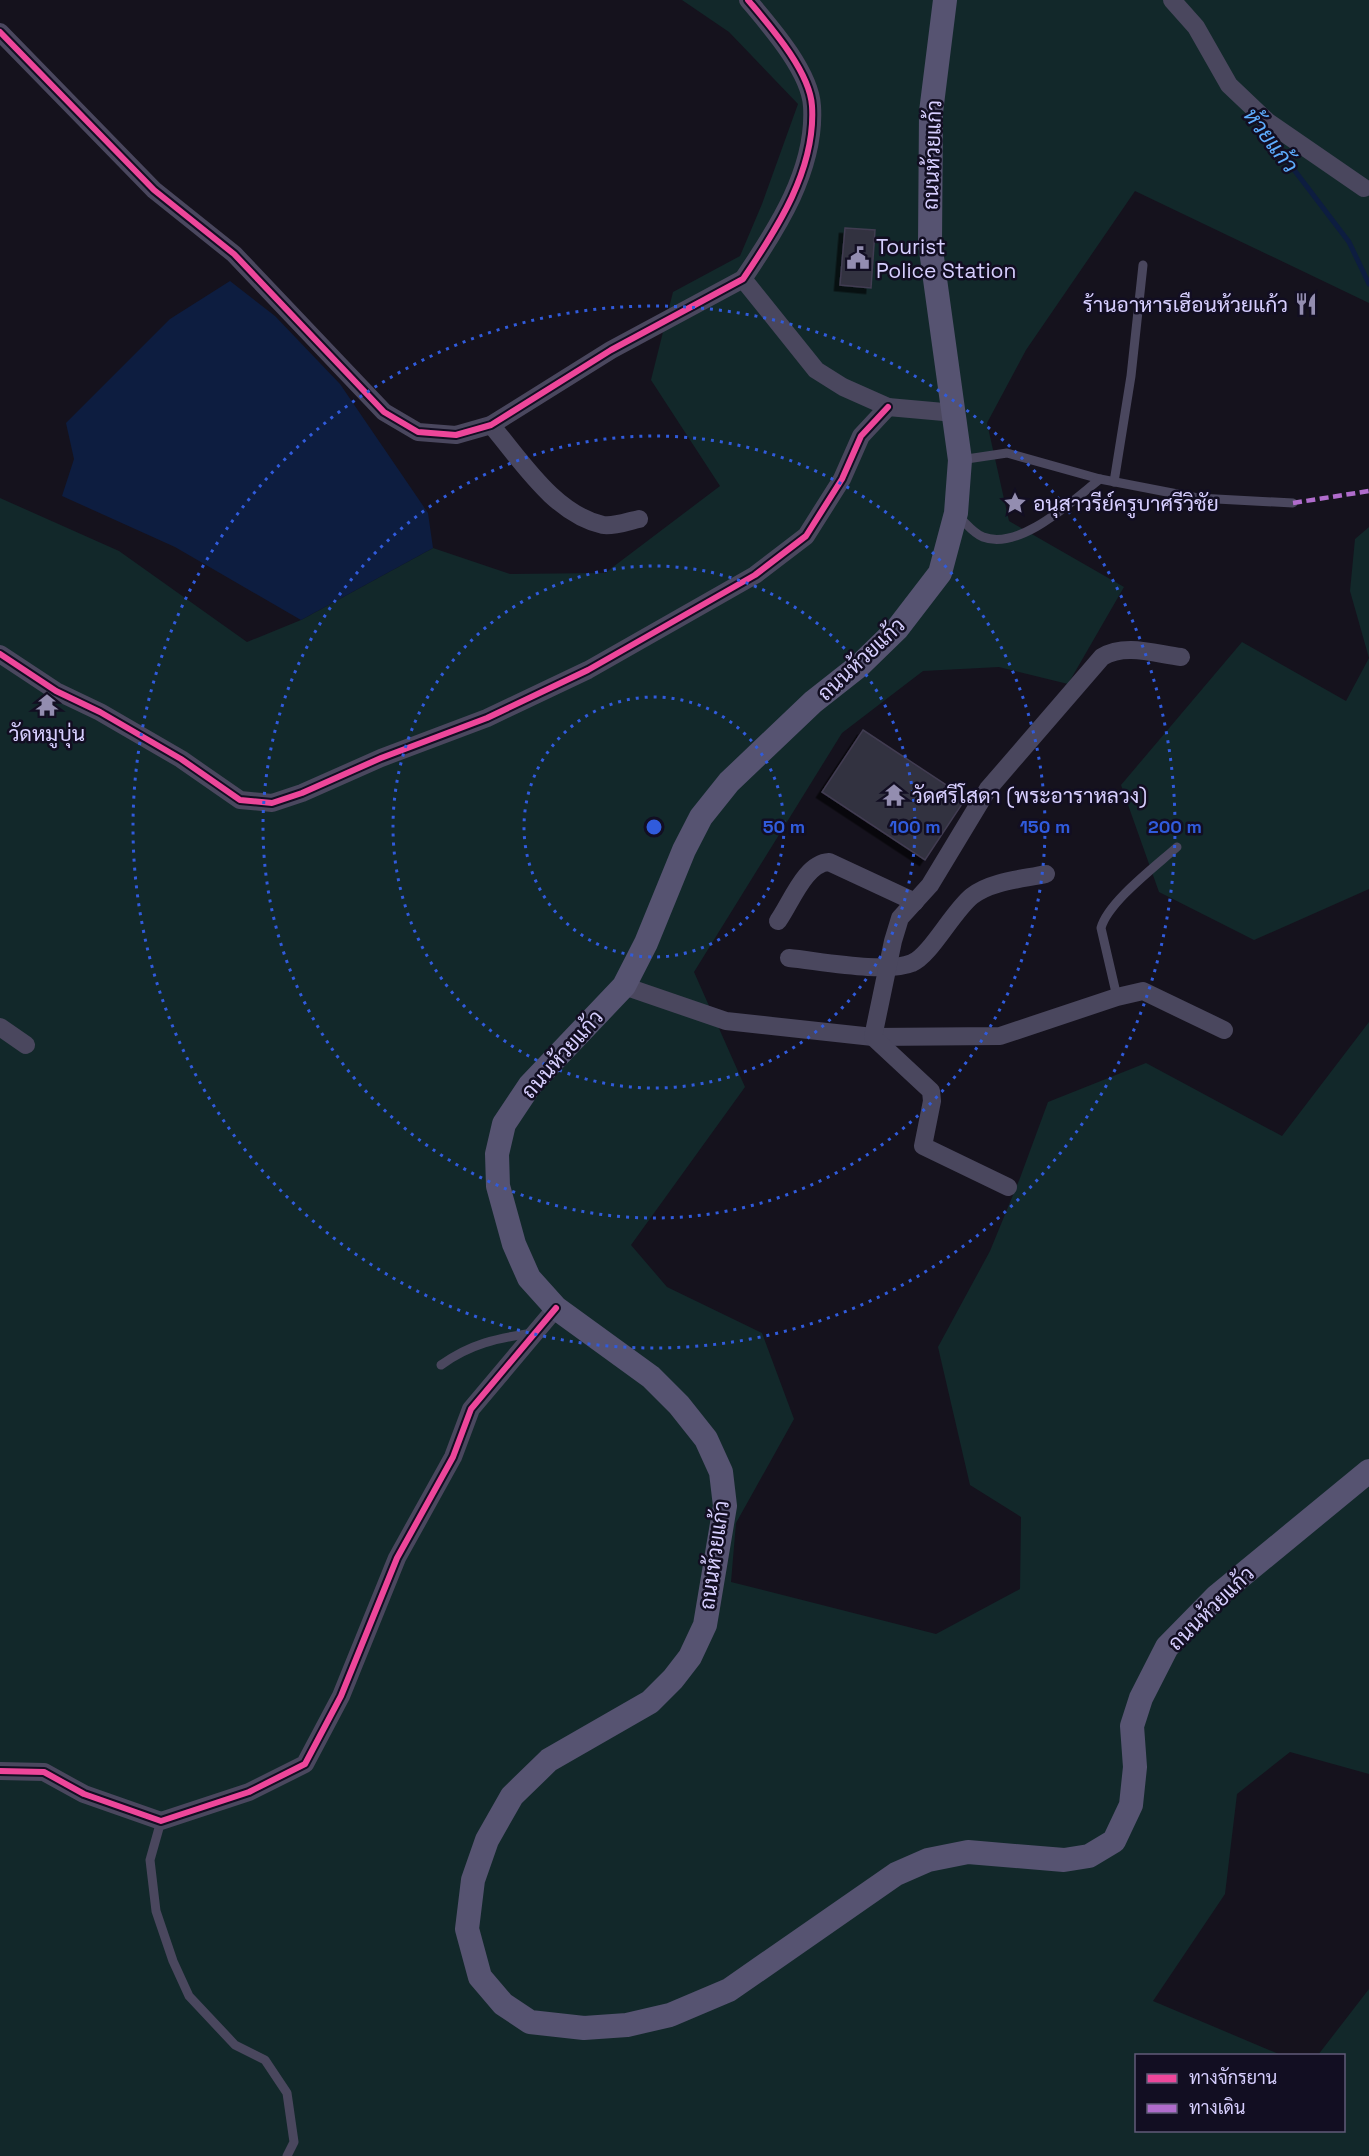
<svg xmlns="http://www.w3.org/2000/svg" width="1369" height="2156" viewBox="0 0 1369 2156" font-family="'Space Grotesk',Sarabun,sans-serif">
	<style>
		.green { fill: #12282a }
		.water { fill: #0d1d40 }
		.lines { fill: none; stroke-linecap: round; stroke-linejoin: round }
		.stream { stroke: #0d1d40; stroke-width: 5 }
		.building { fill: #333040; stroke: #413c51; stroke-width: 1.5; filter: url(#shadow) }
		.lane { stroke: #4a475e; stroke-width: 9 }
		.street { stroke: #4a475e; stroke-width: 18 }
		.secondary { stroke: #565371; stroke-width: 24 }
		.quiet { stroke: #b06ccc; stroke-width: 4.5; stroke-dasharray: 9 4.5; stroke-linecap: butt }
		.cycleway-casing { stroke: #120e22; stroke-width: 10 }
		.cycleway { stroke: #ed469a; stroke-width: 6 }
		.ring { fill: none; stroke: #305bdc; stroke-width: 3; stroke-dasharray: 3 6 }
		.labels { text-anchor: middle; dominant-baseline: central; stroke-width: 5; stroke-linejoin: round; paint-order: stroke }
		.street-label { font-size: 21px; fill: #d7cfff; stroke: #120e22 }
		.poi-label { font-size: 21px; fill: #d7cfff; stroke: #120e22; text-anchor: start }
		.water-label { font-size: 22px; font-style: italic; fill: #5eadfe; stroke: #120e22 }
		.centre { fill: #305bdc; stroke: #120e22; stroke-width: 3 }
		.ring-label { font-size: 18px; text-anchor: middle; font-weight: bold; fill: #305bdc; stroke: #120e22; stroke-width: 5; stroke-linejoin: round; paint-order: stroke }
	</style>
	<defs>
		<filter id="shadow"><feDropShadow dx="-5.5" dy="5.5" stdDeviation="0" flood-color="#0009"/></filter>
	</defs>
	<rect width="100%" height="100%" fill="#15121d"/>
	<g class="green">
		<polygon points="682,0 1369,0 1369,303 1135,191 1026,350 987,423 1009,521 1124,587 1068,684 999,667 923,671 842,733 694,972 745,1087 631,1245 667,1287 762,1333 794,1419 736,1523 731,1582 936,1634 1020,1589 1021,1517 970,1485 938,1347 990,1251 1020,1178 1048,1102 1146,1063 1282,1136 1369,1022 1369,1774 1290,1752 1237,1794 1225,1894 1153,2001 1281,2055 1136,2056 1136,2130 1344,2130 1344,2056 1318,2055 1369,1989 1369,2156 0,2156 0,498 119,551 247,642 301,620 433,548 510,574 605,573 720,486 651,380 673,292 740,256 762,204 798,104 729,32"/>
		<polygon points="1369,527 1369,889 1254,940 1159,892 1121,785 1242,642 1346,701 1369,658 1350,591 1355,539"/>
	</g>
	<polygon class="water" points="230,281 275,316 340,384 428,513 433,548 301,620 175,547 62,496 74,459 66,423 170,319"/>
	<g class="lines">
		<polyline class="stream" points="1260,125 1349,242 1369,284"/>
	</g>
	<g class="building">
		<polygon points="845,228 875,230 871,288 840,285"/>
		<polygon points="863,730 966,798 925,860 822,792"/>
	</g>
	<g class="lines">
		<g class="lane">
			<polyline points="960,460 1007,453 1100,479 1198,498 1293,503"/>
			<polyline points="1114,482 1131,376 1143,265"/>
			<path d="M958,516C966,523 973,533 983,537C1020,551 1072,501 1100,479"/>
			<path d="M1117,997L1101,928C1108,902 1156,866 1177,847"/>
			<path d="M441,1365C470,1344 497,1338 533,1333"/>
			<polyline points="161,1821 150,1860 156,1911 173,1961 189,1996 235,2045 265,2060 287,2093 294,2142 287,2156"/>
		</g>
		<g class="street">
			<polyline points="1172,0 1196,27 1229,85 1268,122 1364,188"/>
			<path d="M0,32L154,190L234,254L384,412L418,432L456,435L491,425L611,350L743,279C777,229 816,169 812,106C810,71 769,25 748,0"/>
			<polyline points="743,279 816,370 843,387 888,407 955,413"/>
			<path d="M491,425C521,460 554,514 603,525C613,527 629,521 639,519"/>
			<polyline points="0,654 56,691 100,712 181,759 240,800 272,803 302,793 381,758 487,718 588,670 755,575 806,536 842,479 861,436 888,407"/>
			<path d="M778,921C791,903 805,863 829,862L915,902"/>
			<path d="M789,958C820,961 886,974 912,963C930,956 953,911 972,896C991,881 1023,879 1046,874"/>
			<polyline points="624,986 726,1021 873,1037 1000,1036 1117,997 1143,991 1224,1030"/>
			<polyline points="0,1027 26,1045"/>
			<path d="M1008,1187L923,1146L932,1101L931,1091L873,1037L893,941L900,918L930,885L988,789L1102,657C1125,643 1156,654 1181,657"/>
			<polyline points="0,1771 44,1772 84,1794 161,1821 249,1792 305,1764 341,1696 397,1558 453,1457 471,1409 556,1308"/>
		</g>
		<polyline class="secondary" points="945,0 931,112 930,243 960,460 956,513 940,573 897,629 860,665 813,702 729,782 701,817 684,850 646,943 624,986 530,1085 504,1124 497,1154 498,1186 514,1244 529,1278 556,1308 651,1377 679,1405 706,1439 721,1472 725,1506 705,1625 690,1657 673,1679 650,1702 549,1760 512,1796 487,1840 473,1880 467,1929 480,1977 503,2004 530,2022 584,2028 627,2025 670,2015 729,1990 896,1874 928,1860 968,1852 1064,1860 1089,1856 1114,1841 1131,1805 1135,1767 1132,1726 1141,1698 1167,1647 1217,1596 1369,1471"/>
		<polyline class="quiet" points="1293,503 1369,491"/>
		<g class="cycleway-casing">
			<g id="cycleway">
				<path d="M0,32L154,190L234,254L384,412L418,432L456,435L491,425L611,350L743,279C777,229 816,169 812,106C810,71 769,25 748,0"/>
				<polyline points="0,654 56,691 100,712 181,759 240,800 272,803 302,793 381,758 487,718 588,670 755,575 806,536 842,479 861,436 888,407"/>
				<polyline points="0,1771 44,1772 84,1794 161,1821 249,1792 305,1764 341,1696 397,1558 453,1457 471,1409 556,1308"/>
			</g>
		</g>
		<use href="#cycleway" class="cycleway"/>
	</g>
	<g class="ring">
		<circle cx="654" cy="827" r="130"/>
		<circle cx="654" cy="827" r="261"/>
		<circle cx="654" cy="827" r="391"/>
		<circle cx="654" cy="827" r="521"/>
	</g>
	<defs>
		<g id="civic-bare" transform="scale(1.8)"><path d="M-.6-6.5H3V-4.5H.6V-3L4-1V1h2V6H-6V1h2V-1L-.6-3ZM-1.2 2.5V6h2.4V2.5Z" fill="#938db0" stroke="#120e22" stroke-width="2.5" paint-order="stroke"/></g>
		<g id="restaurant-bare" transform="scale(1.8)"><path d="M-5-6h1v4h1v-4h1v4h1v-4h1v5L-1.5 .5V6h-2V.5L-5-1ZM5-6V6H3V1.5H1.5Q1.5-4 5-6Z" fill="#938db0" stroke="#120e22" stroke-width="2.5" paint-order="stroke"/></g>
		<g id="sight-bare" transform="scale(1.8)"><path d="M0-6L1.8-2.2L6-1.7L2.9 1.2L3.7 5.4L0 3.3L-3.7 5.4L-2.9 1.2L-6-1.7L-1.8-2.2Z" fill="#938db0" stroke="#120e22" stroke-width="2.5" paint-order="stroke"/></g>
		<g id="temple-bare" transform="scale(1.8)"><path d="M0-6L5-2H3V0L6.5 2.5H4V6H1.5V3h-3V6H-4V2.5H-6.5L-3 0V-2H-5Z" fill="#938db0" stroke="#120e22" stroke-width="2.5" paint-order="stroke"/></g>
	</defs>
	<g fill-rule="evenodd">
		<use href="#civic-bare" x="858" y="258"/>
		<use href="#restaurant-bare" x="1306" y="304"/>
		<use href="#sight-bare" x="1015" y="503"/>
		<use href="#temple-bare" x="47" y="705"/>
		<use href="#temple-bare" x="894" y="795"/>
	</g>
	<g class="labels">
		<g class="street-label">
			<text transform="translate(932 155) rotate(-88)">ถนนห้วยแก้ว</text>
			<text transform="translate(861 659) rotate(-43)">ถนนห้วยแก้ว</text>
			<text transform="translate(562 1054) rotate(-48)">ถนนห้วยแก้ว</text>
			<text transform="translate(714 1555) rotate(-82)">ถนนห้วยแก้ว</text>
			<text transform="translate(1211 1608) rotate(-44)">ถนนห้วยแก้ว</text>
		</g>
		<g class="poi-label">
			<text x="876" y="246">Tourist<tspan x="876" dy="24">Police Station</tspan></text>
			<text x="1288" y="304" text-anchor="end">ร้านอาหารเฮือนห้วยแก้ว</text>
			<text x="1033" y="503">อนุสาวรีย์ครูบาศรีวิชัย</text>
			<text x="47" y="733" text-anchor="middle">วัดหมูบุ่น</text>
			<text x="912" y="795">วัดศรีโสดา (พระอาราหลวง)</text>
		</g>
		<g class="water-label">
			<text transform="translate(1271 140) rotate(53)">ห้วยแก้ว</text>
		</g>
	</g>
	<circle cx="654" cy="827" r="9" class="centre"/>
	<g class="ring-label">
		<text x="784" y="833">50 m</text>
		<text x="915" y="833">100 m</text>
		<text x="1045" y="833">150 m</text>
		<text x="1175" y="833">200 m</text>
	</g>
	<rect x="1135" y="2054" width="210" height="78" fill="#120e22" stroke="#615b7a" stroke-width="1.5"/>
	<rect x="1147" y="2074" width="30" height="9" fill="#ed469a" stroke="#615b7a" stroke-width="1.5"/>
	<text x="1189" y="2084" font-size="18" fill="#d7cfff">ทางจักรยาน</text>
	<rect x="1147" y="2104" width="30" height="9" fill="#b06ccc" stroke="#615b7a" stroke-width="1.5"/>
	<text x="1189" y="2114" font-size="18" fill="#d7cfff">ทางเดิน</text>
</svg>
